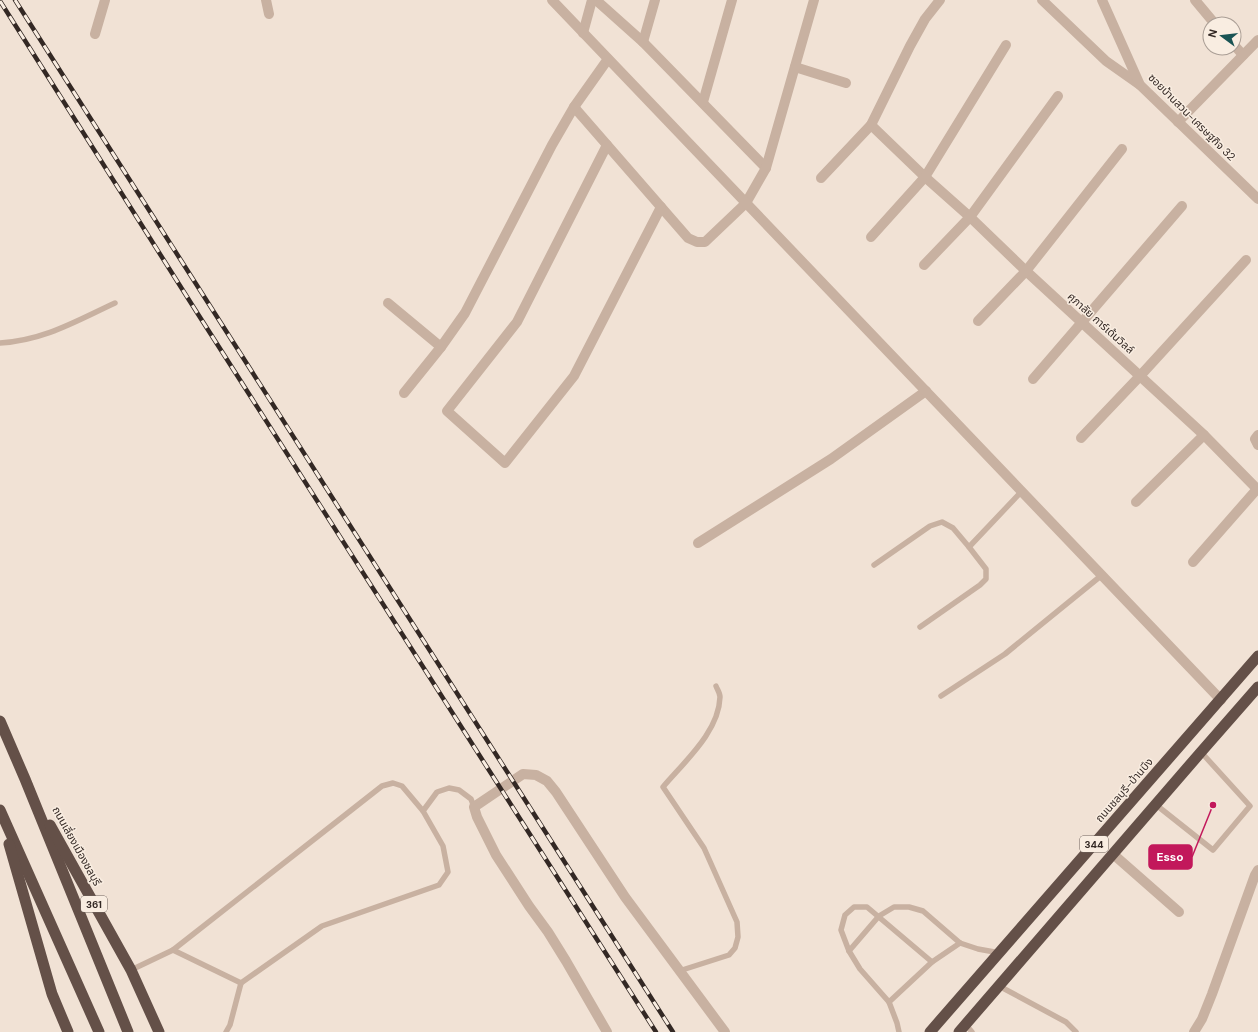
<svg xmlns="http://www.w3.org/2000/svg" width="1258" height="1032" viewBox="0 0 1258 1032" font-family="'DM Sans','Noto Sans Thai',sans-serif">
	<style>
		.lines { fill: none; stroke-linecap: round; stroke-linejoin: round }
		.service { stroke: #c8b1a1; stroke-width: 5.5 }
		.minor { stroke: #c8b1a1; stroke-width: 10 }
		.tertiary { stroke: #c8b1a1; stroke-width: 10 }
		.trunk { stroke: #645048; stroke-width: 11 }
		.rail-casing { stroke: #332824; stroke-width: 4.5 }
		.rail { stroke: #f9ede1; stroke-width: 3; stroke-dasharray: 9; stroke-linecap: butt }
		.labels { text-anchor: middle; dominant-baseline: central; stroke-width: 3; stroke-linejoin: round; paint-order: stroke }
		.shield { fill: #f9ede1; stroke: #6e635d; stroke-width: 1 }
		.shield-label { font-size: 10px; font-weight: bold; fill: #332824 }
		.street-label { font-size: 11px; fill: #332824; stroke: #f9ede1 }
		.leader { fill: none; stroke: #c2185b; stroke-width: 1.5 }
		.callout-dot { fill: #c2185b; stroke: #f9ede1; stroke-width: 1.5 }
		.callout { fill: #c2185b; stroke: #c2185b; stroke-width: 1.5 }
		.callout-label { font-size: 12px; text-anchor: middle; font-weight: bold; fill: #fff }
	</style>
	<rect width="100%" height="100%" fill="#f1e2d5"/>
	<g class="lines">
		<g class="service">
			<path d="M0,343C45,340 76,321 115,303"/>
			<polyline points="874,565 930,526 942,522 953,528 969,547 1022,491"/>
			<polyline points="920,627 980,585 986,579 986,569 969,547"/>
			<polyline points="941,696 1005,654 1102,575"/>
			<polyline points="1155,804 1213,850 1250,806 1201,752"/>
			<polyline points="173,950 382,786 393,783 402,786 423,811"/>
			<polyline points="849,951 879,916 894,907 909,907 923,911 960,943 978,949 1000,953"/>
			<polyline points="131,970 173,950 241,983 322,926 439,885 448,872 443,846 423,811 437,792 449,788 459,790 471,799 474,807"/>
			<path d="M679,971L729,955L735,948L738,937L737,922L704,848L663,787C684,762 719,732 720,697C720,693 717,689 716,686"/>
			<polyline points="999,986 1066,1022 1076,1032"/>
			<polyline points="889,1002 932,962 960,943"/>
			<polyline points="966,1025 972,1032"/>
			<polyline points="226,1032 230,1025 241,983"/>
			<polyline points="899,1032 897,1023 889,1002 860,969 849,951 841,930 845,915 854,907 867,907 932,962"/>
		</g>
		<g class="minor">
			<polyline points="266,0 269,14"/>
			<polyline points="596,0 643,42 766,168"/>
			<polyline points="1042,0 1106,61 1140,85"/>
			<polyline points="1102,0 1140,85 1258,199"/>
			<polyline points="1195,0 1215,24"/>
			<polyline points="583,33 592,0"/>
			<polyline points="95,34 105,0"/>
			<polyline points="643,42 655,0"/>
			<polyline points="1234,45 1243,55"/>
			<polyline points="795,67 846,83"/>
			<polyline points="703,102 732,0"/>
			<polyline points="574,107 688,238 697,242 705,242 746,203 766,168 814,0"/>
			<polyline points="1178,122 1258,40"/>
			<polyline points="871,125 925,177 970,217 1026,271 1204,435 1258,490"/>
			<polyline points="607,145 517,322 447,411 505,463 574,376 661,207"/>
			<polyline points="821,178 871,125 910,46 925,19 940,0"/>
			<polyline points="871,237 925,177 1006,45"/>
			<polyline points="924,265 970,217 1058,96"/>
			<polyline points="388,303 441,347"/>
			<polyline points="978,321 1026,271 1122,149"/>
			<polyline points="1033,379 1182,206"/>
			<polyline points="404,393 441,347 465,313 552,145 574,107 608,59"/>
			<polyline points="1258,435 1255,439 1258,445"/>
			<polyline points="1081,438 1140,376 1246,260"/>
			<polyline points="1136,502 1204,435"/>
			<polyline points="698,543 831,459 926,391"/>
			<polyline points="1193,562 1257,489"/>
			<polyline points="1113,854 1179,912"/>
			<polyline points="607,1032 566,961 548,932 529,906 496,855 477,817 474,807 523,774 536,775 547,781 556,792 625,897 725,1032"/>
			<polyline points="1194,1032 1202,1019 1212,994 1255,875 1258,870"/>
		</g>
		<polyline class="tertiary" points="552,0 1221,700"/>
		<g class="trunk">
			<polyline points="0,721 25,779 128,1032"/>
			<polyline points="0,810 99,1032"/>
			<polyline points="50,825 131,970 159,1032"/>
			<polyline points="9,844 52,994 68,1032"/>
			<polyline points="930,1032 1258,656"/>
			<polyline points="959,1032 1201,752 1258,687"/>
		</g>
		<g class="rail-casing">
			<g id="rail">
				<polyline points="15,0 673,1032"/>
				<polyline points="0,1 196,311 656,1032"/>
			</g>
		</g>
		<use href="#rail" class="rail"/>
	</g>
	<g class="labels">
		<g class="shield">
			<rect x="1080" y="836" width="28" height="16" rx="3"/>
			<rect x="81" y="896" width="26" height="16" rx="3"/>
		</g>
		<g class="shield-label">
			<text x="1094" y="844">344</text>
			<text x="94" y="904">361</text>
		</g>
		<g class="street-label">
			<text transform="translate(1192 117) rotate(45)">ซอยบ้านสวน-เศรษฐกิจ 32</text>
			<text transform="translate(1101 323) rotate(42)">ศุภาลัย การ์เด้นวิลล์</text>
			<text transform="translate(1124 790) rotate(-49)">ถนนชลบุรี-บ้านบึง</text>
			<text transform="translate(77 846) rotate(61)">ถนนเลี่ยงเมืองชลบุรี</text>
		</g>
	</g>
	<path class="leader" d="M1213 805L1192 857"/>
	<circle class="callout-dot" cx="1213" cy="805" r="4"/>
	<rect class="callout" x="1149" y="845" width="43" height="24" rx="4"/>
	<g class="callout-label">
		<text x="1170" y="861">Esso</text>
	</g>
	<g transform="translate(1222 36) rotate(285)"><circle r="19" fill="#f9ede1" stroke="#aa9e95"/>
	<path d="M0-3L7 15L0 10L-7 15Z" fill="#1a5454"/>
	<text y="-6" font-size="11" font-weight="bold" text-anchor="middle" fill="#332824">N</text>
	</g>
</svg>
